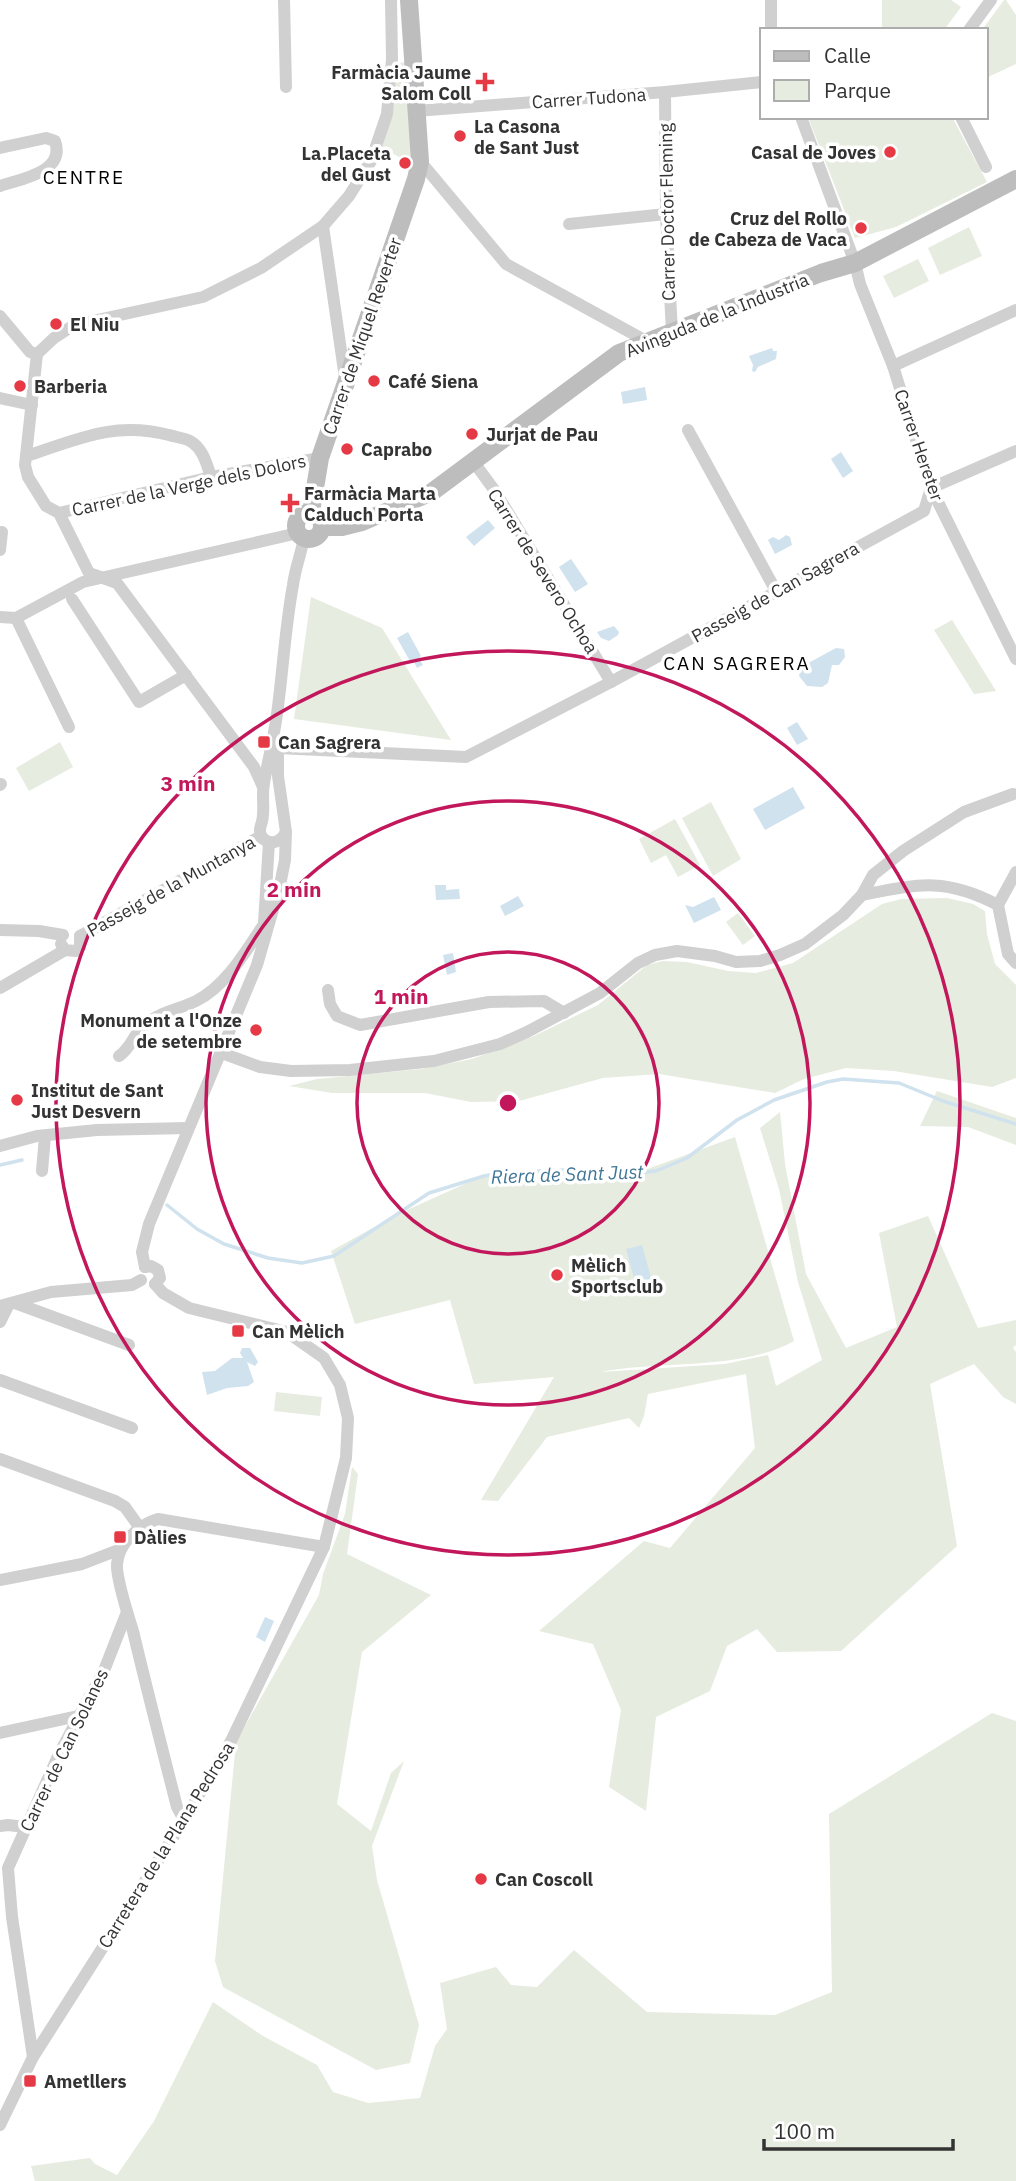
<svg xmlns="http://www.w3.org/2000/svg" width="1016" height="2181" viewBox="0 0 1016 2181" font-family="'IBM Plex Sans',sans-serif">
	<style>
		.green { fill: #e6ecdf }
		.water { fill: #cfe2ee }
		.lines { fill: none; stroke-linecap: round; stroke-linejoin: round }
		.stream { stroke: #cfe2ee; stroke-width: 3.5 }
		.street { stroke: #d0d0d0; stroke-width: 12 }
		.secondary { stroke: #bdbdbd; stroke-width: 18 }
		.ring { fill: none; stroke: #c2185b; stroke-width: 3.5 }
		.poi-dot { fill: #e63946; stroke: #fff; stroke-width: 2.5 }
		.labels { text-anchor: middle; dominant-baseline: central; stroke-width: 7; stroke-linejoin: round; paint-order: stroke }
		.poi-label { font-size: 18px; font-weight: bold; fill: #333; stroke: #fff; text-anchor: start }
		.street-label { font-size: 18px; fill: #333; stroke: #fff }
		.neighbourhood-label { font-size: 19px; letter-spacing: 2px; fill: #000; stroke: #fff }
		.water-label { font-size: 19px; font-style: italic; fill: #3f7597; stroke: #fff }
		.centre { fill: #c2185b; stroke: #fff; stroke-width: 3.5 }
		.ring-label { font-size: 21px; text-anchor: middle; font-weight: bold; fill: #c2185b; stroke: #fff; stroke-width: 7; stroke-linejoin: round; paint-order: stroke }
	</style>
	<rect width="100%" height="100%" fill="#fff"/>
	<g class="green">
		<polygon points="882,0 951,0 961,7 944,30 882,30"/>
		<polygon points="1004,0 1006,0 1016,15 1016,64 986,78 986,30 982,30"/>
		<polygon points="408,62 413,164 382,148 394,106 398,63"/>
		<polygon points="808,117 952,117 987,182 896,227 855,238"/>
		<polygon points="969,227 982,256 940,275 928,248"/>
		<polygon points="918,259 929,281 894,298 883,276"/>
		<polygon points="311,597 382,628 451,740 294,719"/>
		<polygon points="952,620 996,691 974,694 934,630"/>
		<polygon points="60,742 73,767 29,791 16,768"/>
		<polygon points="711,802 741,859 713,876 682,818"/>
		<polygon points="675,819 700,865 678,877 666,855 651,863 639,839"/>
		<polygon points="947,898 973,904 985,911 987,934 995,964 1016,985 1016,1078 992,1087 894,1071 846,1068 804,1079 775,1093 659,1074 603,1078 519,1101 471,1102 425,1093 332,1093 289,1086 317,1079 421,1069 472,1059 534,1036 598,1005 647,965 663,961 687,962 728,971 756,973 793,963 882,904 901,899"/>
		<polygon points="738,913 755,936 743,945 726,922"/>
		<polygon points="937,1091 1016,1118 1016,1145 968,1127 920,1126"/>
		<path d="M780,1112L785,1164L806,1274L846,1348L897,1327L879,1233L928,1216L978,1328L1016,1320V1345L1013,1348L1016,1352V1404L1003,1397L974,1364L930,1384L957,1546L841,1651L777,1652L757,1629L727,1646L710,1691L656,1717L646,1811L609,1787L621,1710L593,1644L539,1631L644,1541L670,1548L755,1448L746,1374L648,1394L644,1416L639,1428L629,1418L547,1437L498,1501L481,1500L554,1377L474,1384L450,1300L355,1324L331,1251L396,1215L478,1178L538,1171L631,1175L735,1137L794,1341C741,1371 660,1360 601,1372L725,1364L768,1355L776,1386L822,1360L798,1282L779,1189L760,1128Z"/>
		<polygon points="276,1392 322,1397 320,1416 274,1411"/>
		<polygon points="352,1467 358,1474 347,1554 431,1595 362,1652 337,1804 371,1831 391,1773 404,1761 372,1846 377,1880 419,2025 410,2063 376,2070 223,1987 215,1961 236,1742 319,1595 323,1574 345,1514"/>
		<polygon points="992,1713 1016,1721 1016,2181 35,2181 31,2166 90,2158 95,2164 117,2175 154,2121 213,2002 263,2036 317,2065 333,2092 368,2103 420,2098 435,2046 447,2029 440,1983 496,1967 511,1985 537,1987 574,1950 647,2012 775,2015 832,1992 829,1814"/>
	</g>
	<g class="water">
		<polygon points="772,348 773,351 777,351 776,359 758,367 755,372 752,371 753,365 749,356"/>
		<polygon points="645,387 647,400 623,404 621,392"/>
		<polygon points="841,452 853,471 843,478 831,459"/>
		<polygon points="488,520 495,528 474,546 466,537"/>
		<polygon points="786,535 790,537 792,545 775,554 768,540 773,537 779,540"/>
		<polygon points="571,559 588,584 575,592 559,567"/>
		<polygon points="614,626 619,632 618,635 609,641 601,638 597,632"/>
		<polygon points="408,632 421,656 419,658 423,665 417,668 414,662 411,663 397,638"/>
		<polygon points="836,648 844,649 845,657 839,665 832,665 828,683 822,687 807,686 799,676 801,667"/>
		<polygon points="797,722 808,739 797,745 787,728"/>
		<polygon points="793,787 805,808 765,830 753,809"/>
		<polygon points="435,885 446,885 446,890 459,889 460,899 436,900"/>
		<polygon points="518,896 524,906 505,916 500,906"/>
		<polygon points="714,897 721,910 694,923 685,905 693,907"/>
		<polygon points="453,953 456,972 447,975 443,955"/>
		<polygon points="642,1245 655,1292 639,1296 626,1249"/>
		<polygon points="242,1348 250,1348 258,1362 255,1366 247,1362 254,1382 248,1386 227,1388 207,1395 202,1372 215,1371 232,1358 243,1358 240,1353"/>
		<polygon points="265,1617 274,1621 265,1642 256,1637"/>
	</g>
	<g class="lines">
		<g class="stream">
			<polyline points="0,1165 22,1160"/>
			<polyline points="167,1205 197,1229 224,1244 268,1258 302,1263 334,1256 429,1193 484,1176 500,1173 564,1170 610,1176 656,1171 687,1158 737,1120 774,1100 827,1082 843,1079 899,1083 943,1101 1016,1124"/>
		</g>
		<g class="street">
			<polyline points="284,0 286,87"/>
			<polyline points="771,0 771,30"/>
			<polyline points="969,30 991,0"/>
			<polyline points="665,92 666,214 672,333"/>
			<polyline points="416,111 665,92 762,82"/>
			<polyline points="801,117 855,263 860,284 893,366 931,488 1016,659"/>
			<polyline points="961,117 986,167"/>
			<path d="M0,148L46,138L55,141C66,172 21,179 0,186"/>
			<polyline points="420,161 506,264 648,342"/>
			<polyline points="569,224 666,214"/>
			<polyline points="323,226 345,378"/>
			<polyline points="0,316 30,352 37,354"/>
			<polyline points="893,366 1016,310"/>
			<polyline points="0,398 32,405"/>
			<polyline points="688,430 776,591"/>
			<path d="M27,456C78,439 114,421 169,435C175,437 185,438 190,441C203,448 207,465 211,477"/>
			<polyline points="473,461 495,491 611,682"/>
			<polyline points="59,513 211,477 320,458"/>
			<polyline points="0,533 2,532 0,550"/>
			<polyline points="72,599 139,702 186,675"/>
			<polyline points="0,617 16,618 83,582 298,533"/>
			<polyline points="16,618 69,727"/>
			<polyline points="278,748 466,757 611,682 924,511 931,488 1016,451"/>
			<polyline points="0,785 1,784"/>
			<polyline points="263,787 254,767 117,583 89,573 59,513 46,506 28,477 25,465 37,354 54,338 74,325 203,297 261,268 323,226 349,196 371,161 387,114 392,59 391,0"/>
			<path d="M286,832C278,850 255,842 261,825C266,812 261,798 264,783C268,760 274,737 277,714C283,671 285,628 293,585C295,569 301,554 304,538"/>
			<path d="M862,895C918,884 945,877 998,905"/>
			<polyline points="998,905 1008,954 1016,963"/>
			<polyline points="998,905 1016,872"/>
			<polyline points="264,923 269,842"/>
			<polyline points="0,930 39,931 63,935"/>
			<polyline points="80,936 261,836"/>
			<polyline points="61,944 65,950 76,951 80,947 80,936"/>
			<polyline points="0,988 65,950"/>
			<polyline points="328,990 330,1004 337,1016 360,1025 489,1002 544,1001 564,1013"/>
			<polyline points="222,1053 260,1067 291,1071 350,1070 434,1061 500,1044 527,1032 600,993 638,963 655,955 677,951 715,956 736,962 760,961 780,955 805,944 843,915 862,895 873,875 903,851 964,812 1013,794"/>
			<path d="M119,1056C131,1048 133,1036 142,1027C158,1012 178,1010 196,1001C226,986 246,951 264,924"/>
			<polyline points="0,1146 37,1136 97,1130 188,1128"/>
			<polyline points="42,1171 45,1136"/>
			<polyline points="145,1267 142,1252 149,1224 257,965 280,885 285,860 286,832 278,776 278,748 274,733"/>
			<polyline points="145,1267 151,1266 158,1270 160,1278 155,1284"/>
			<polyline points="15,1303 129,1345"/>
			<polyline points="0,1306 51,1292 132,1285 141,1280"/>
			<polyline points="0,1322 9,1304"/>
			<polyline points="0,1380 132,1428"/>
			<polyline points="0,1459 115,1501 125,1507 140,1528"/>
			<polyline points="0,1580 82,1564 121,1549"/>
			<polyline points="0,1733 78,1716"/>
			<path d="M184,1820L177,1807C162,1748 147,1690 133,1631C128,1615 116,1578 117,1564C119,1542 139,1525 158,1519L324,1547"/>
			<polyline points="0,1826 8,1825 25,1827"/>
			<polyline points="33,2057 12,1917 8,1868 59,1754 105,1668 127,1612"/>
			<polyline points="0,2125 33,2057 184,1820 231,1741 324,1547 346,1458 348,1418 340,1385 324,1358 287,1332 189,1308 163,1293 155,1284"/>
		</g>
		<g class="secondary">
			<polyline points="311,512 320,458 416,179 420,161 409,0"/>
			<circle cx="309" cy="526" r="13"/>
			<polyline points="323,527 342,527 362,522 432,492 619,353 821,273 855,263 1016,179"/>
		</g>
	</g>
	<g class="ring">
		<circle cx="508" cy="1103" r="151"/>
		<circle cx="508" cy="1103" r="302"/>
		<circle cx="508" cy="1103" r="452"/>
	</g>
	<g class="poi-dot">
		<path d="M481.5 71.5h7v7h7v7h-7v7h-7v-7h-7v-7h7z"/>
		<circle cx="460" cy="136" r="7"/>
		<circle cx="890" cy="152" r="7"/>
		<circle cx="405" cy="163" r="7"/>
		<circle cx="861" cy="228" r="7"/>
		<circle cx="56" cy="324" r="7"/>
		<circle cx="374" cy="381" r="7"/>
		<circle cx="20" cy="386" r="7"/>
		<circle cx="472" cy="434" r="7"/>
		<circle cx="347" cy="449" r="7"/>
		<path d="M286.5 492.5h7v7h7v7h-7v7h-7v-7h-7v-7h7z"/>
		<rect x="257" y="735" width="14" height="14" rx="3.5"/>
		<circle cx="256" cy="1030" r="7"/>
		<circle cx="17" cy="1100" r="7"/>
		<circle cx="557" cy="1275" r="7"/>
		<rect x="231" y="1324" width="14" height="14" rx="3.5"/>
		<rect x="113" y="1530" width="14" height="14" rx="3.5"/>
		<circle cx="481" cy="1879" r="7"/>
		<rect x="23" y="2074" width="14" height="14" rx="3.5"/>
	</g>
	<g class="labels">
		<g class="poi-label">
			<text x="471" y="72" text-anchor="end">Farmàcia Jaume<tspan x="471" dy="21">Salom Coll</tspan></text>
			<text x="474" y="126">La Casona<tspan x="474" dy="21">de Sant Just</tspan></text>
			<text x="876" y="152" text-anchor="end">Casal de Joves</text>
			<text x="391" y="153" text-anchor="end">La.Placeta<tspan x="391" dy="21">del Gust</tspan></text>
			<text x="847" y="218" text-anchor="end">Cruz del Rollo<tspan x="847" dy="21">de Cabeza de Vaca</tspan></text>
			<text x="70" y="324">El Niu</text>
			<text x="388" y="381">Café Siena</text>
			<text x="34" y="386">Barberia</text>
			<text x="486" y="434">Jurjat de Pau</text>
			<text x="361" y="449">Caprabo</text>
			<text x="304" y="493">Farmàcia Marta<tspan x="304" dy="21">Calduch Porta</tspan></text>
			<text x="278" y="742">Can Sagrera</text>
			<text x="242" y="1020" text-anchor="end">Monument a l'Onze<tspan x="242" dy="21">de setembre</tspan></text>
			<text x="31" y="1090">Institut de Sant<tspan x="31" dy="21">Just Desvern</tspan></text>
			<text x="571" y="1265">Mèlich<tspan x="571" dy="21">Sportsclub</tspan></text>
			<text x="252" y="1331">Can Mèlich</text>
			<text x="134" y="1537">Dàlies</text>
			<text x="495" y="1879">Can Coscoll</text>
			<text x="44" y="2081">Ametllers</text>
		</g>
		<g class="street-label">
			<text transform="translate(589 98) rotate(-4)">Carrer Tudona</text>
			<text transform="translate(667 212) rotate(-91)">Carrer Doctor Fleming</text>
			<text transform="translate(717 315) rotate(-22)">Avinguda de la Industria</text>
			<text transform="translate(362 336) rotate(-71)">Carrer de Miquel Reverter</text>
			<text transform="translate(919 445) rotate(71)">Carrer Hereter</text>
			<text transform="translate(189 485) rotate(-12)">Carrer de la Verge dels Dolors</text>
			<text transform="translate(543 571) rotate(58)">Carrer de Severo Ochoa</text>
			<text transform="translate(775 592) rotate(-29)">Passeig de Can Sagrera</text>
			<text transform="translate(171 886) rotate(-29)">Passeig de la Muntanya</text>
			<text transform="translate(64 1750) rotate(-64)">Carrer de Can Solanes</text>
			<text transform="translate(166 1845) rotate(-58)">Carretera de la Plana Pedrosa</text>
		</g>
		<g class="neighbourhood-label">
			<text x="84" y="177">CENTRE</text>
			<text x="737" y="663">CAN SAGRERA</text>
		</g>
		<g class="water-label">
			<text transform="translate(567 1174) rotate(-2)">Riera de Sant Just</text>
		</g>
	</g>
	<circle cx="508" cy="1103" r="10" class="centre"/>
	<g class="ring-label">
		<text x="188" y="791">3 min</text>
		<text x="294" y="897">2 min</text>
		<text x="401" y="1004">1 min</text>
	</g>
	<rect x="760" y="28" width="228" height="91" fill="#ffffff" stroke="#adadad" stroke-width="2"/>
	<rect x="774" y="51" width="35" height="10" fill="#bdbdbd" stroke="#adadad" stroke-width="2"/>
	<text x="824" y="63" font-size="21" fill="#333333">Calle</text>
	<rect x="774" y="80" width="35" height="21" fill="#e6ecdf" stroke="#adadad" stroke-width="2"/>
	<text x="824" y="98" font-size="21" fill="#333333">Parque</text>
	<path d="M764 2139v10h189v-10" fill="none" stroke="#333333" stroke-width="3.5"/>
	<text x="774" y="2139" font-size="21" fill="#333333" stroke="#ffffff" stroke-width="5" paint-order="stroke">100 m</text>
</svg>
